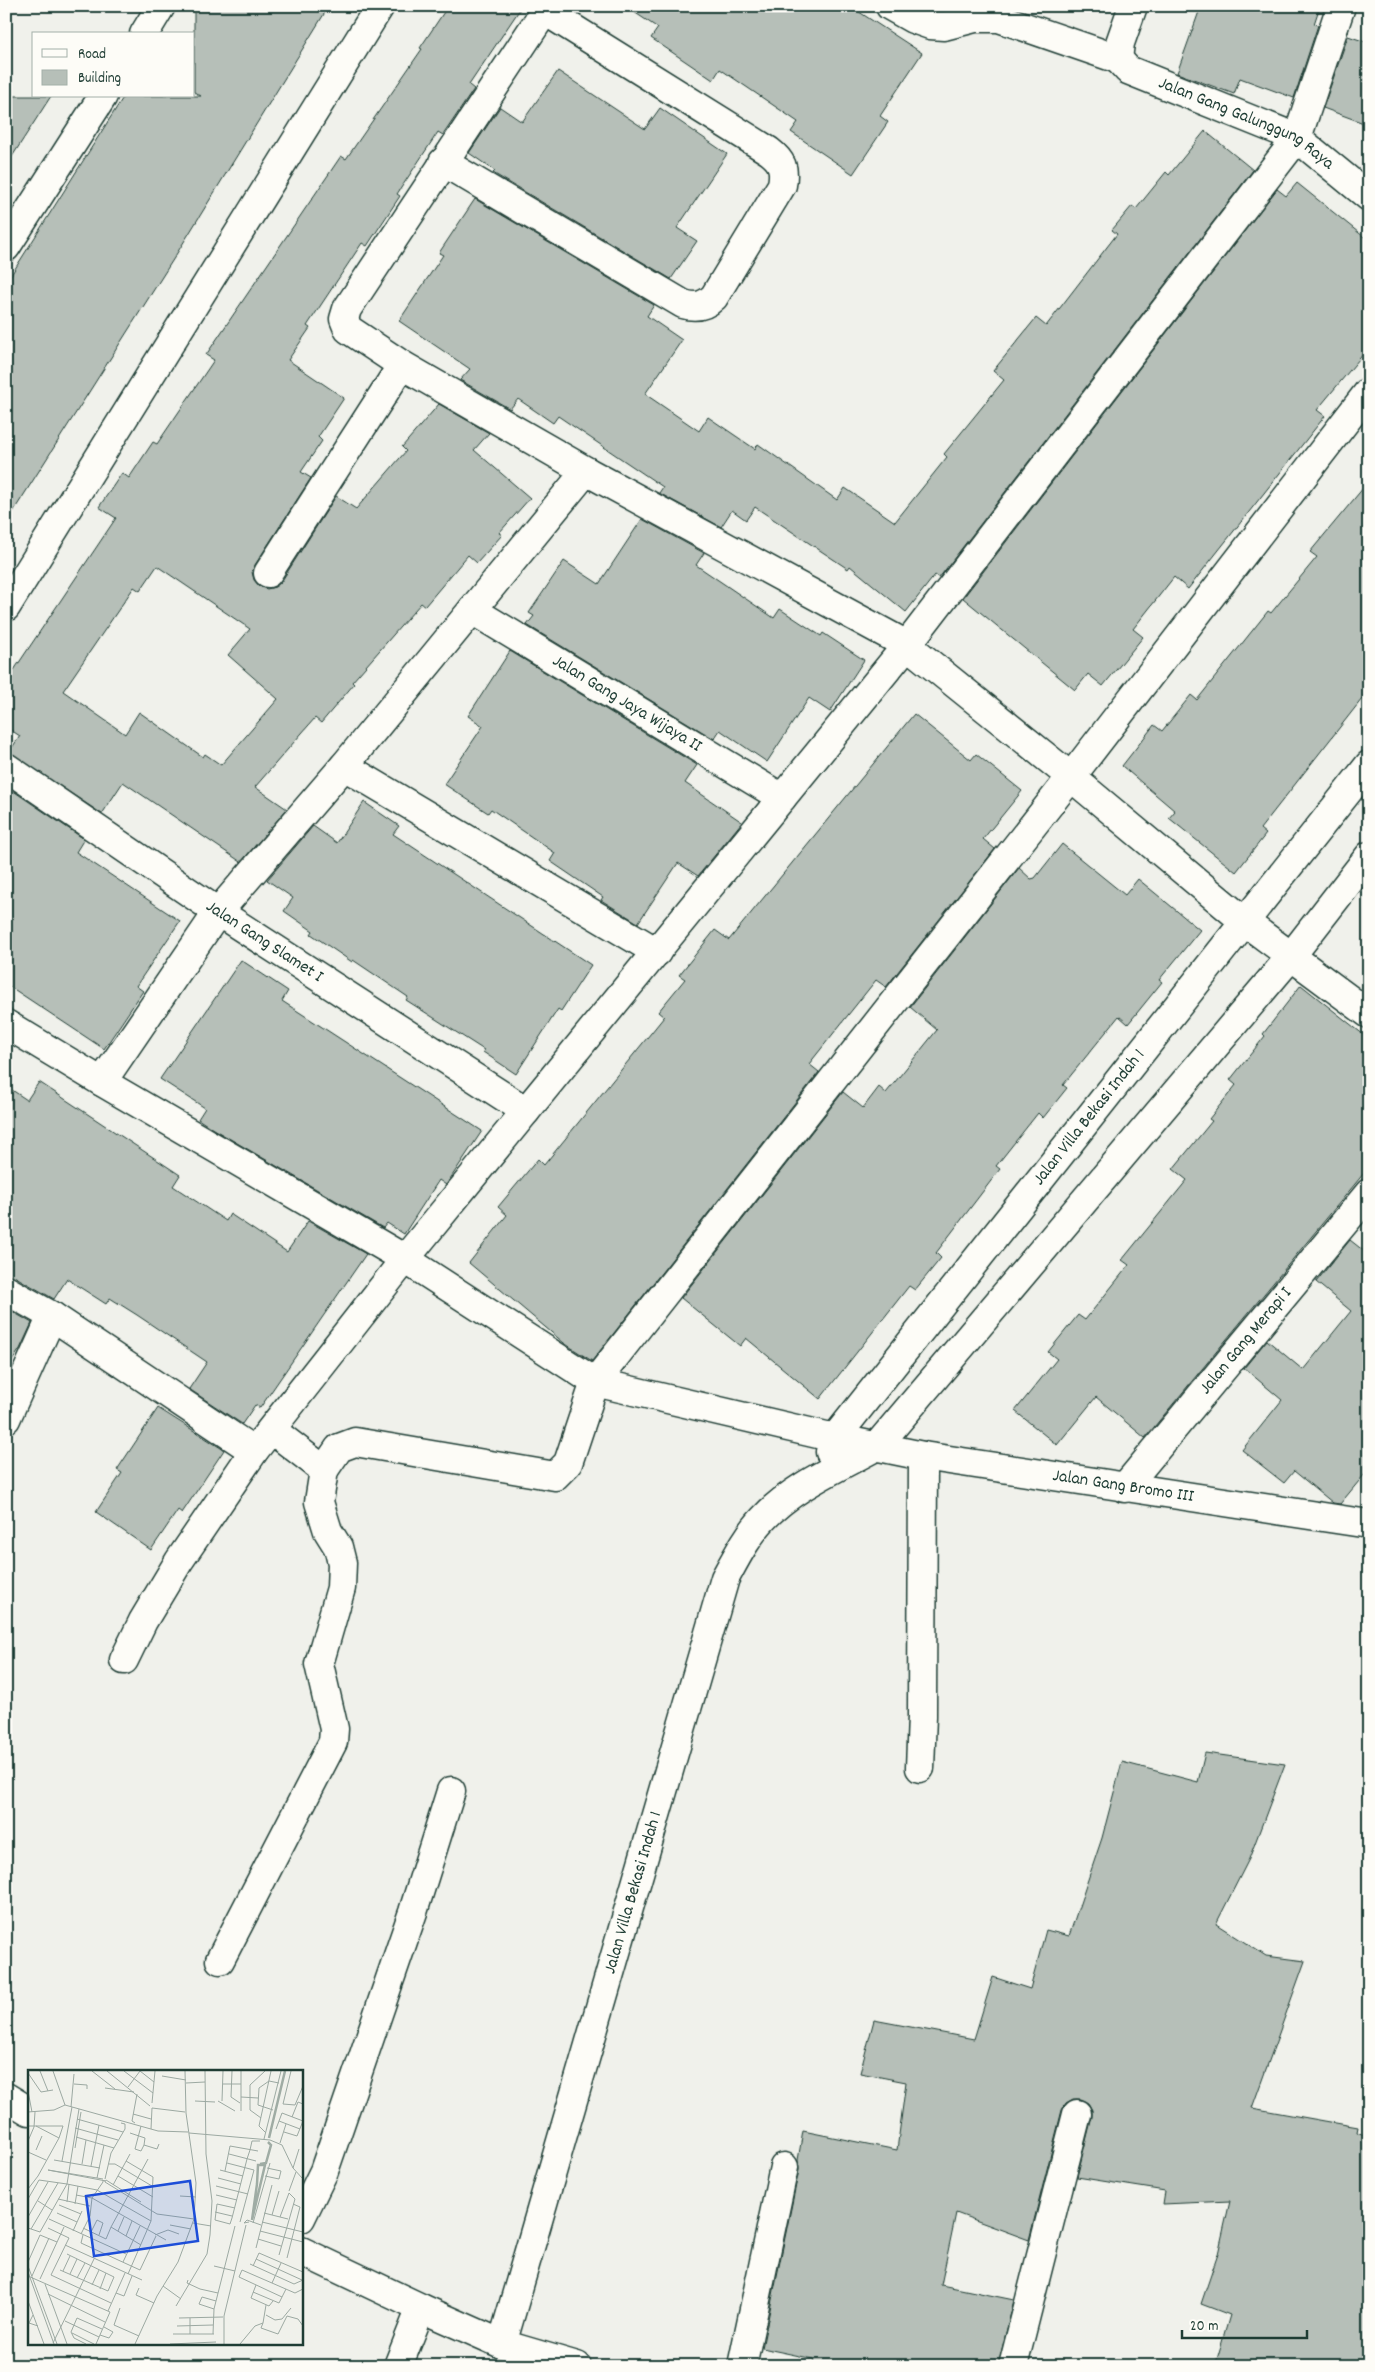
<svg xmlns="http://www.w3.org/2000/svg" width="1375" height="2372" viewBox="0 0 1375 2372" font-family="Dekko,sans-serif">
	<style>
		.building { fill: #b6bfb8; stroke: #1f3d34; fill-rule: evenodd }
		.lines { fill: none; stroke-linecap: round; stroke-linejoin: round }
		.minor-casing { stroke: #1f3d34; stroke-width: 31 }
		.major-casing { stroke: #1f3d34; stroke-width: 31 }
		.minor { stroke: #fdfcf7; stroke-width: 28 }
		.major { stroke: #fdfcf7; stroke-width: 28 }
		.labels { text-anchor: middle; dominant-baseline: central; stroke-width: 4; stroke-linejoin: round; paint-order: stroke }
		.street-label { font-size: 18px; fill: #1f3d34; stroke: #fdfcf7 }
		.inset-river { fill: none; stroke: #9faca4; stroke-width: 2.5 }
		.inset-road { fill: none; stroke: #9ca9a2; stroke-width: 1 }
		.view { fill: #1d4ed8; fill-opacity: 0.15; stroke: #1d4ed8; stroke-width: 2.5 }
		.inset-edge { fill: none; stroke: #1f3d34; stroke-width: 2.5 }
	</style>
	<rect width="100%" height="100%" fill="#f0f1eb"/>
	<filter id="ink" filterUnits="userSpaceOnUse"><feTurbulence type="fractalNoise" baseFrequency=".02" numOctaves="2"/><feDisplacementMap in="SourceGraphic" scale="10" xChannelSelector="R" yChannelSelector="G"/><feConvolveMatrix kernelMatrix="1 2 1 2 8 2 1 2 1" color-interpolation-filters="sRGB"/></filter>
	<g filter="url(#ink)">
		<g class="building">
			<polygon points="194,6 329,6 174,258 6,523 6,283 124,96 201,96 194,92"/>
			<path d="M448,6H522L469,85L474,89L443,135L438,132L397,194L400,196L367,246L362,243L307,326L310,328L288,360L344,398L318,437L322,441L301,472L311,478L255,565L252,572L254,580L259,586L267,589L275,587L281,582L336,496L356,509L406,451L402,447L439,404L489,433L474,450L530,498L499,533L502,535L477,563L468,555L425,606L421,603L352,682L354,684L321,723L315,718L255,787L287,809L241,862L123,782L102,814L9,752L20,736L6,727V682L116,518L99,507L122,473L129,478L153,442L157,444L214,360L206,355L341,156L346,159L422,49L420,48ZM157,566L250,629L228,655L278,699L221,765L205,754L203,757L139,712L125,734L63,691L134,587L140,591Z"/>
			<polygon points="625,6 850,6 922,53 880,116 888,122 853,174 791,132 798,122 720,69 713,80 651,38 658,28"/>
			<polygon points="1201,6 1320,6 1314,24 1318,25 1294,98 1240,78 1234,94 1177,73"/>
			<polygon points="1348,36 1369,43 1369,125 1323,108"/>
			<polygon points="558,71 645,129 660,108 727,154 677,228 697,241 671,279 493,173 495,171 469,153 500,107 522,122"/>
			<polygon points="6,96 51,96 6,166"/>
			<polygon points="1205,131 1253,170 939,578 935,575 906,612 850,566 848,569 755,507 746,520 732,510 721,527 659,493 663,487 558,416 553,423 518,399 510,409 460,380 470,369 399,321 443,255 439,253 475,199 654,305 647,316 682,340 645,394 699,431 708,417 755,449 758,444 837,500 845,488 895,522 947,457 944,454 1004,380 993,371 1036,318 1046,326 1117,234 1112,230 1132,206 1136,209 1166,172 1169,175"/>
			<polygon points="1297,183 1369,241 1369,347 1317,410 1325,416 1188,589 1174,577 1133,629 1143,637 1103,686 1088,674 1075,690 963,598 1277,189 1286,196"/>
			<polygon points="1369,481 1369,690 1260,829 1266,834 1236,872 1169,818 1175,811 1122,766 1154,725 1162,731 1191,695 1197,700 1268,611 1271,613 1317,557 1310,552"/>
			<polygon points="642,519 704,553 696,565 774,618 780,609 821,636 823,633 864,660 830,712 809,698 767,762 720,730 714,739 527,625 534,616 529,613 564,561 599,584"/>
			<polygon points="510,651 697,765 685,783 742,822 698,876 678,863 638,923 601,900 603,897 550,861 555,853 491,809 488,813 444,784 483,726 468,716"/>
			<polygon points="914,714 971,760 976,754 1022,791 983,839 995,849 886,987 876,980 809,1064 819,1072 592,1361 564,1343 469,1263 507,1215 498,1207 538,1159 544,1165 664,1017 658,1012 685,979 679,975 715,930 729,940"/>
			<polygon points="6,786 84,839 76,852 180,921 136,986 143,991 104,1049 6,984"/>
			<polygon points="364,802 399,826 393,834 591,965 561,1011 558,1009 516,1074 483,1052 484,1050 406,1000 408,997 353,960 352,962 311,934 313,931 284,911 293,898 267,880 313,826 337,843"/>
			<polygon points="1062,844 1125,895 1138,879 1200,930 1159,980 1162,982 1128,1024 1119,1016 1063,1085 1067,1088 1043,1118 1038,1113 996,1166 1000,1169 936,1253 941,1258 915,1290 909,1286 820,1399 746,1338 740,1346 681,1298 843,1092 863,1108 879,1087 886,1093 937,1030 910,1007 1019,868 1031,879 1035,878"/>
			<polygon points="241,960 288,991 282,1001 482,1131 446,1185 439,1180 404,1234 387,1223 383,1228 213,1129 198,1119 205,1108 160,1079"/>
			<polygon points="1301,985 1369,1039 1369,1167 1145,1438 1096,1397 1057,1445 1015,1411 1057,1359 1048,1352 1078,1315 1085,1320 1129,1265 1122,1260 1187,1180 1173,1169 1212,1121 1209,1119 1236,1085 1230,1080 1265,1036 1263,1034"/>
			<polygon points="39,1082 180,1175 173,1186 226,1221 230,1214 287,1252 308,1221 366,1254 260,1408 255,1405 242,1424 189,1389 207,1362 137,1315 110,1298 106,1304 67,1279 54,1299 14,1276 6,1274 6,1086 27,1100"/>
			<polygon points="1350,1240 1369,1255 1369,1469 1340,1504 1333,1503 1294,1471 1284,1483 1242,1450 1282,1400 1244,1368 1267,1340 1303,1370 1351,1311 1316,1282"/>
			<polygon points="6,1308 32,1323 20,1349 6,1370"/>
			<polygon points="158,1408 224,1450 182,1513 178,1510 151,1550 96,1512 122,1473 117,1470"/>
			<polygon points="1205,1753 1285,1764 1249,1859 1216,1924 1266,1956 1305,1961 1252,2108 1358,2127 1357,2132 1369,2137 1369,2366 1215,2366 1230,2315 1201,2304 1218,2254 1230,2201 1163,2204 1165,2191 1077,2177 1092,2117 1092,2110 1088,2103 1080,2099 1073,2099 1066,2103 1062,2110 1029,2240 956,2213 941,2285 1014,2300 998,2366 813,2366 814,2359 762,2348 799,2170 798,2160 803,2131 897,2150 906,2082 860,2073 874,2020 974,2039 993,1977 1030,1989 1046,1930 1069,1936 1102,1838 1122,1762 1198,1782"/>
		</g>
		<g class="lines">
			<g class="minor-casing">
				<g id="minor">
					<polyline points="548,6 347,309 344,319 348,329 402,365 586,471"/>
					<polyline points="890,6 913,19 930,25 944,26 975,18 999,18 1118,59"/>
					<polyline points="144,34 161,6"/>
					<path id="s1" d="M1118,59L1128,70L1297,138L1369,197"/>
					<polyline points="1118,59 1120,43 1133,6"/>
					<path d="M443,162L683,304C696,308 705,306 714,297L782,185C785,168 782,161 769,151L545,11"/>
					<polyline points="6,247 103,96"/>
					<polyline points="268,573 402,365"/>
					<polyline points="6,607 380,6"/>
					<path id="s2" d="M472,610L782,798"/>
					<polyline points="344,766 657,952"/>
					<path id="s3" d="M6,767L218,912L526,1111"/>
					<path id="s4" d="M6,1024L102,1082L405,1259L595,1382L835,1438L923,1456L1369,1524"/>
					<polyline points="102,1082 218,912 344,766 586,471 907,645 1071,777 1245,922 1369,1014"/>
					<polyline points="6,1290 52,1316 254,1451"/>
					<polyline points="6,1419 52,1316"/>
					<path id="s5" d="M830,1452L835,1438L1369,765"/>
					<polyline points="324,1470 339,1448 355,1442 555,1476 568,1463 595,1382 1071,777 1369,391"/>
					<path id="s6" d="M1124,1488L1369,1193"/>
					<polyline points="124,1660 143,1621 179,1561 254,1451 405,1259 907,645 1297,138 1341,6"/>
					<polyline points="920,1768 922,1716 923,1456"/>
					<polyline points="220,1960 333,1742 334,1729 319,1664 341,1588 342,1563 338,1547 328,1531 319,1502 324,1470 272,1430"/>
					<polyline points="301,2218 324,2171 413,1912 451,1791"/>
					<path id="s7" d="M502,2344L725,1578C736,1558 747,1536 763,1519C792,1487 839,1467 877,1446L1292,955L1369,856"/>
					<polyline points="398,2366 421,2308"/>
					<polyline points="742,2366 784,2167"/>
					<polyline points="1013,2366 1077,2114"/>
				</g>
			</g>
			<g class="major-casing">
				<g id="major">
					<polyline points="6,2097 29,2111"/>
					<polyline points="301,2251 421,2308 502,2344 577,2366"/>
				</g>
			</g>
			<use href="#minor" class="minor"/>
			<use href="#major" class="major"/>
		</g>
	</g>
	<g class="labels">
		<g class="street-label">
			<text stroke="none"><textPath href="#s1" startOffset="145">Jalan Gang Galunggung Raya</textPath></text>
			<text stroke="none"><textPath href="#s2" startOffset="181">Jalan Gang Jaya Wijaya II</textPath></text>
			<text stroke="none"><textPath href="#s3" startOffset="312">Jalan Gang Slamet I</textPath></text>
			<text stroke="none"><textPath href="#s5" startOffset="424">Jalan Villa Bekasi Indah 1</textPath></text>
			<text stroke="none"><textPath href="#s6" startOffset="191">Jalan Gang Merapi I</textPath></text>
			<text stroke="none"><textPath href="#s4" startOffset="1228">Jalan Gang Bromo III</textPath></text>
			<text stroke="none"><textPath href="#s7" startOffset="470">Jalan Villa Bekasi Indah 1</textPath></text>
		</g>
	</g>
	<g transform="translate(28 2070)">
		<rect width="275" height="275" fill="#f0f1eb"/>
		<path class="inset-river" d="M241,68L257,1M232,94L238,93L243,75L240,72M230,95H237L224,150L229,114Z"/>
		<path class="inset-road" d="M12,1L20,21M25,1L37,35M64,1L87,19M79,1L122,36M96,1L125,23M112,1L126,12M204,1L203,27L212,33M213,1V41M263,1L255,34L267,35L275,16M0,3L13,22L25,20M134,6L158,10M158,13L177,12M46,14L59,15V19M195,14H213M100,17L112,1M77,18L106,22M0,21L4,42M213,27L230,28M167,31L187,32M190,31L207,41M194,31L195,1M124,33L127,1M43,37L46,4M124,38L157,42M245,40L230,35L231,18L241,11L251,13M0,42L26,40L37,35L130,61L160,62M105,44L123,49M264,47L270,32L275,34M233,48L222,40V15L237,1M49,49L95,62M251,51L272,59M107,53L104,51L109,24M0,56H35L31,68L8,56M113,56L107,79L113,81L116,75L129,79L131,74M47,58L90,70M123,59L124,38M248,59L254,43L275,51M256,62L269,66L275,51M102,63L117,68L116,75M161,63L242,70L254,75L265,98L275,109M238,63L231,56L243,1M48,67L86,78M236,69L253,1M0,71L6,57L7,42M252,73L258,54M47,78L53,42M8,80L14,66M0,82L18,90M201,84L228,91M26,90L72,98M34,91L44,37M98,91L125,107L123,151L100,204M199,93L226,100L212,152M54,94L58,70M81,94H87L124,116M63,96L71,55M265,98L271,79M192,100L215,106M197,101L202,76L230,81M90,106L125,127M237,106L251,109L253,101L239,98M69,108L76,75M190,108L213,114M77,109L83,83L97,59V54L93,53M78,110L113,132M74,111H78L20,100L75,109M77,112L129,144L166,149M85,115L102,84M188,116L220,124M0,119L10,106L31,68M261,121L268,102M48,125L64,128L138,170M188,125L209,130M152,126L168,127M0,129L11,110L39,114L69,120L123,151M30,129L62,136M10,131L24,140M39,132L41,114M47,134L50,116M31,135L53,144M207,138L189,134L187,150L202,154L204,148L219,89L222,80L224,71H232M187,142L204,146M29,143L49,152M236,143L260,149M244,145L251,121M0,147L20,112M21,149L98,184M221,152L216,153L219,150L233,155M234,152L275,162M165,153L183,156M225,153L242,93M142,155L163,159M0,158L12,162L39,114L51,39M20,158L41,168L23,205L83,233M55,158L78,169L83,157M3,159L30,113M45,161L54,141M90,161L96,147M232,161L275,172M63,162L69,150L75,153L71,165M53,164L62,146L64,128L75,112M55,165L53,173L112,200L128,166M127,165L140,160L151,164M98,166L104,151M230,169L253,176M37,175L114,210M113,175L83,157L120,89M228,178L244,115M251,185L267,129L261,123L252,147M259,188L272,137L265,134M228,189L274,210M0,192L12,165L29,172M95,192L112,156M222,194L266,214L275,210M0,196L29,274M186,196L207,201M225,196L231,183L275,202M32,200L80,221L86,207L39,184M35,201L42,186M0,202L26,274M42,204L49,189M0,206L82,242L68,274M4,206L21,168M49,208L57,193M12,209L36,157M160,210L159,213L172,219L190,223M244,213L253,193M17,214L39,274M64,215L71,200M228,215L223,228L241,236L245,231M135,216L153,229M111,218L108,225L126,233M72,219L78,203M225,222L251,233L258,219M88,223L96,226L104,206M20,224L77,252M254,227L211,207L214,200L267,223L275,219M0,231L16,274M148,236L179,184L182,165L184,131L178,84L177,1M92,238L86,255L111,266M186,239L171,234L174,227L188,231M80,241L97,203M5,245L1,253L10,256M238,245L247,250L254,249L263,238M151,248L195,247M162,248V264M37,251L71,267M235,253L233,258L250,264L259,246L270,249L275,256M149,256L185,255M44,263L66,274M145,264H186M185,264L186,239L207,156M72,265L81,268L85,262L76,257M25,273L66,189M58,274L46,268L43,262L49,248L74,259M107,274L129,226L150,192L166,149L168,113L158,43L157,1M142,274L188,272M196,274V246L218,155M212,274L227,256L235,253L238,235"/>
		<path class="view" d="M162,111L170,171L66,186L58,126Z"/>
		<rect width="275" height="275" class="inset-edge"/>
	</g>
	<rect width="1375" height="2372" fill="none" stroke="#fdfcf7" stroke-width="25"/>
	<rect x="12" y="12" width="1350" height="2347" fill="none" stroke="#1f3d34" stroke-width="2" filter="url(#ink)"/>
	<rect x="32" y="32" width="162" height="65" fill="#fdfcf7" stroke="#a4b0a9"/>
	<rect x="42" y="49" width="25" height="8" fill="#fdfcf7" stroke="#a4b0a9"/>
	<text x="78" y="58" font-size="15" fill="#1f3d34">Road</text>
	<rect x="42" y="70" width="25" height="15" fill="#b6bfb8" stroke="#a4b0a9"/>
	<text x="78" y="82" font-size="15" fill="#1f3d34">Building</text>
	<path d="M1182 2330v8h125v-8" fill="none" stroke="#1f3d34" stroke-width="2.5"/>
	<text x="1190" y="2330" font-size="15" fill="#1f3d34" stroke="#fdfcf7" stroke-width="4" paint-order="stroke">20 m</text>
</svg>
